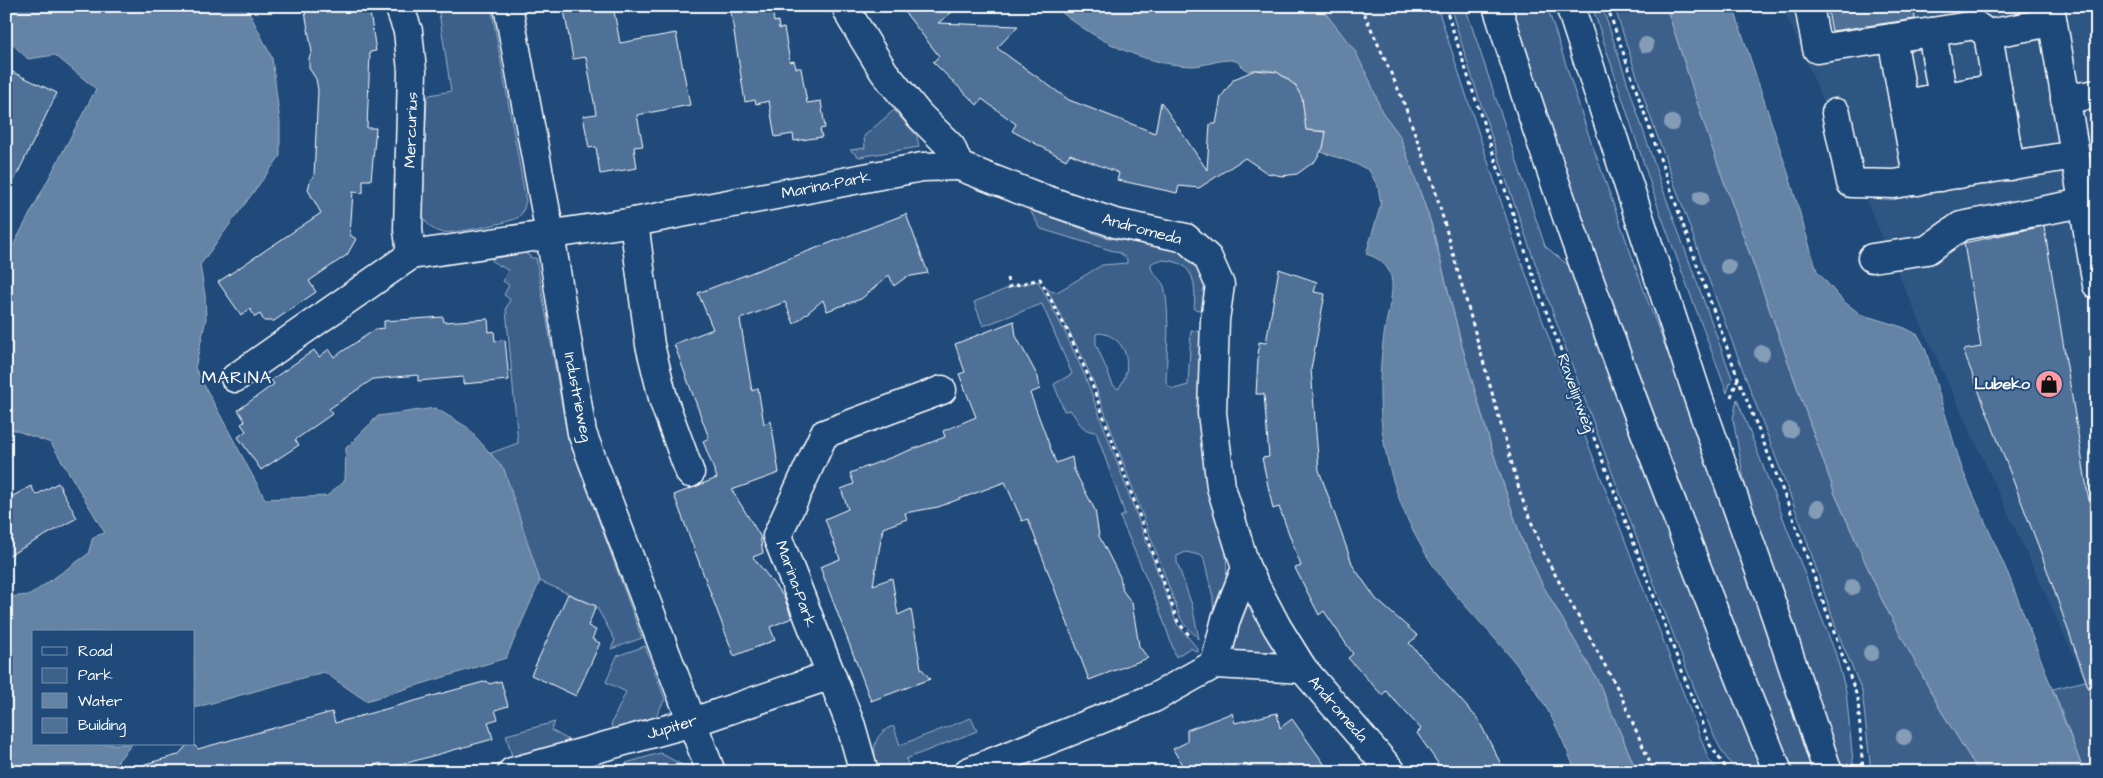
<svg xmlns="http://www.w3.org/2000/svg" width="2103" height="778" viewBox="0 0 2103 778" font-family="'Architects Daughter',sans-serif">
	<style>
		.built { fill: #2e5683 }
		.green { fill: #3c618b; stroke: #9eb0c5; fill-rule: evenodd }
		.water { fill: #6583a4; stroke: #a3b5c8 }
		.building { fill: #507197; stroke: #fff }
		.lines { fill: none; stroke-linecap: round; stroke-linejoin: round }
		.minor-casing { stroke: #fff; stroke-width: 31 }
		.major-casing { stroke: #fff; stroke-width: 31 }
		.path { stroke: #fff; stroke-width: 3; stroke-dasharray: 4 4; stroke-linecap: butt }
		.minor { stroke: #1f4a7a; stroke-width: 28 }
		.major { stroke: #1f4a7a; stroke-width: 28 }
		.tree { fill: #859cb6 }
		.labels { text-anchor: middle; dominant-baseline: central; stroke-width: 4; stroke-linejoin: round; paint-order: stroke }
		.street-label { font-size: 16px; fill: #fff; stroke: #1f4a7a }
		.poi-label { font-size: 16px; font-weight: bold; fill: #fff; stroke: #1f4a7a; text-anchor: end }
		.neighbourhood-label { font-size: 18px; letter-spacing: 1px; fill: #fff; stroke: #1f4a7a }
	</style>
	<rect width="100%" height="100%" fill="#1f4a7a"/>
	<filter id="ink" filterUnits="userSpaceOnUse"><feTurbulence type="fractalNoise" baseFrequency=".02" numOctaves="2"/><feDisplacementMap in="SourceGraphic" scale="10" xChannelSelector="R" yChannelSelector="G"/><feConvolveMatrix kernelMatrix="1 2 1 2 8 2 1 2 1" color-interpolation-filters="sRGB"/></filter>
	<g filter="url(#ink)">
		<polygon class="built" points="1782,6 2097,6 2097,706 1912,305"/>
		<g class="green">
			<path d="M438,6H491L526,201C524,208 523,214 517,218C508,223 449,235 440,232C429,229 424,220 421,210L427,97L430,95L451,91Z"/>
			<polygon points="1320,6 1437,6 1513,238 1569,394 1709,760 1720,772 1637,772 1599,683 1542,584 1521,538 1490,443 1462,346 1431,223 1400,136 1382,112"/>
			<path d="M1450,6H1465L1545,246L1574,270L1769,772H1738C1718,752 1710,726 1699,700C1683,661 1668,621 1653,581C1581,391 1509,201 1450,6Z"/>
			<polygon points="1505,6 1547,6 1587,130 1650,307 1725,500 1772,639 1813,772 1792,772 1708,571"/>
			<polygon points="1592,6 1602,6 1661,184 1732,378 1727,393 1659,210"/>
			<polygon points="1614,6 1666,6 1709,139 1835,494 1882,600 1940,709 1979,772 1871,772 1862,691 1837,631 1805,535 1704,267 1648,110"/>
			<polygon points="894,110 917,136 919,147 859,157 850,150 865,148 864,136"/>
			<path d="M1029,209L1104,237L1172,249L1187,255L1198,265L1207,286L1205,311L1194,309C1196,289 1196,265 1171,261C1163,260 1157,259 1151,264C1149,274 1164,279 1165,290C1170,319 1167,350 1166,380C1167,386 1169,387 1174,389L1188,385L1191,330L1203,332L1223,535C1230,574 1227,586 1214,623L1213,597L1203,556L1186,552L1177,556V562L1192,605L1199,639L1184,624L1180,617L1095,386L1081,354L1046,288L1052,292L1059,291L1102,265L1127,263V259L1120,253L1041,229ZM1100,333C1128,337 1134,369 1118,389L1113,385L1096,344V334Z"/>
			<polygon points="520,249 532,258 536,258 567,434 642,638 611,649 615,640 596,606 540,581 491,453 518,443 506,309 510,299 504,295 509,285 503,281 508,270 493,262 491,256"/>
			<path d="M1038,281L1064,330L1085,376L1177,624L1198,649V652L1190,648L1176,657L1159,608L1120,517L1125,514L1096,432C1081,432 1078,419 1070,410L1064,411L1054,384L1072,374L1042,304L983,326L974,302L1011,287Z"/>
			<polygon points="1737,399 1835,652 1846,691 1854,772 1841,772 1749,507 1733,419"/>
			<polygon points="1249,599 1278,652 1231,651"/>
			<polygon points="645,646 665,699 654,720 613,730 611,724 626,692 606,682 617,656"/>
			<polygon points="2093,679 2097,692 2097,772 2084,772 2053,689"/>
			<path d="M971,718L977,731L906,759L911,772H881C874,758 870,742 884,731C888,728 890,726 894,727L900,745Z"/>
			<polygon points="555,722 551,730 572,742 513,760 506,735"/>
			<polygon points="660,753 686,767 690,766 693,772 629,772 626,763"/>
		</g>
		<g class="water">
			<polygon points="6,6 246,6 272,58 280,122 280,156 200,265 205,295 206,319 195,368 265,499 327,496 345,480 346,448 378,416 435,408 467,427 504,469 540,581 506,658 366,701 324,672 194,708 194,632 34,632 34,744 132,744 109,772 6,772 6,597 30,595 88,554 93,537 105,533 51,443 6,427 6,259 96,89 55,55 28,59 6,38"/>
			<path d="M1054,6H1320L1355,51L1370,81L1382,112L1400,136L1431,223L1462,346L1490,443L1521,538L1542,584L1599,683L1637,772H1576C1564,743 1552,714 1534,688C1507,648 1471,615 1442,578C1416,543 1398,504 1388,462C1378,420 1378,377 1384,335C1386,318 1393,299 1392,283C1391,267 1380,258 1366,254L1381,204L1378,187L1369,170L1351,162L1321,152L1325,131L1290,129L1304,120C1306,87 1281,63 1248,71L1236,61L1230,60C1217,60 1205,66 1192,66C1142,65 1091,38 1054,6Z"/>
			<polygon points="1666,6 1733,6 1789,176 1817,271 1842,300 1860,314 1905,328 1918,335 1925,348 1962,469 2009,576 2084,772 1979,772 1940,709 1882,600 1835,494 1709,139"/>
		</g>
		<g class="building">
			<polygon points="304,6 369,6 376,51 370,52 367,128 376,128 371,180 363,180 363,193 353,192 350,235 356,239 347,255 309,281 316,292 274,321 264,321 260,314 255,317 250,309 241,315 218,282 321,213 308,190 310,181 314,176 318,90 316,79 309,68 309,58 312,52"/>
			<polygon points="586,6 613,6 620,43 676,33 690,105 637,115 643,146 634,147 637,168 600,174 596,147 589,148 583,116 596,114 586,57 573,59 564,10"/>
			<polygon points="730,6 772,6 774,22 778,21 779,29 784,28 790,62 794,61 796,68 801,68 807,103 821,101 825,128 820,129 822,137 794,141 793,134 775,137 769,101 756,104 755,100 745,102"/>
			<polygon points="900,6 960,6 938,23 1018,26 997,48 1069,100 1155,133 1161,102 1207,170 1210,124 1216,124 1221,97 1234,79 1255,70 1277,72 1295,85 1302,98 1306,130 1326,132 1323,148 1315,161 1297,174 1282,176 1267,173 1245,158 1199,188 1179,186 1177,193 1117,180 1119,173 1070,154 1066,160 1012,131 1016,124 982,99 977,105 933,62 939,56"/>
			<polygon points="1827,6 1914,6 1915,19 1832,31"/>
			<polygon points="6,69 57,93 6,197"/>
			<polygon points="906,214 928,273 906,277 894,286 889,275 861,299 827,311 823,300 794,324 785,302 740,319 752,391 758,388 764,424 771,421 779,473 732,490 760,536 763,553 753,557 784,597 792,618 770,627 775,640 734,656 674,495 717,478 703,441 709,438 674,344 713,329 698,293"/>
			<polygon points="2044,226 2097,550 2097,701 2093,701 2041,553 1963,350 1981,347 1964,243"/>
			<polygon points="1279,269 1317,282 1314,292 1325,294 1311,369 1319,470 1353,566 1376,599 1418,636 1409,643 1478,719 1505,772 1444,772 1417,733 1421,729 1386,691 1382,695 1348,658 1353,654 1324,611 1319,615 1295,568 1301,566 1279,507 1273,509 1262,458 1269,457 1264,394 1256,394 1259,342 1266,343"/>
			<polygon points="443,317 444,322 488,319 489,332 494,331 495,341 505,340 509,380 463,384 463,377 418,381 418,375 373,379 329,409 332,414 295,440 299,445 261,470 238,437 246,431 241,424 245,421 238,410 274,384 271,380 314,350 319,357 329,349 334,357 376,329 384,328 384,321"/>
			<polygon points="1014,321 1016,336 1038,377 1040,389 1030,393 1056,463 1072,457 1074,470 1095,510 1099,536 1120,577 1123,591 1132,603 1139,646 1148,658 1089,680 1028,519 1022,521 1005,482 938,507 905,513 907,519 883,528 873,585 892,578 898,615 911,609 921,668 930,679 871,701 820,567 840,559 825,519 848,509 841,489 854,484 850,473 945,437 943,431 976,417 959,374 965,372 955,344"/>
			<polygon points="58,483 77,518 6,557 6,500 31,486 36,495"/>
			<polygon points="568,594 596,606 588,626 596,630 592,639 600,643 576,696 531,675"/>
			<polygon points="487,681 489,684 501,681 508,706 495,710 498,719 488,722 493,739 382,770 381,763 351,772 146,772 145,764 178,755 188,744 193,744 198,749 332,712 335,723"/>
			<polygon points="1232,713 1235,723 1277,713 1280,728 1292,719 1330,772 1186,772 1173,749 1187,742 1187,730"/>
		</g>
		<g class="lines">
			<g class="minor-casing">
				<g id="minor">
					<polyline points="399,6 408,31 412,71 408,229 411,255"/>
					<polyline points="508,6 550,234 582,433 711,772"/>
					<polyline points="846,6 851,18 884,72 919,115 951,147 959,166 1041,198 1115,223 1186,238 1208,258 1220,285 1215,320 1212,413 1221,487 1246,568 1226,619 1215,664"/>
					<polyline points="1809,6 1817,49 1892,38"/>
					<polyline points="2050,6 2097,285"/>
					<polyline points="1988,34 2010,166"/>
					<polyline points="1972,92 1985,170"/>
					<polyline points="1948,97 1959,174"/>
					<polyline points="1943,98 1932,32 1975,25 1988,34 2052,22"/>
					<polyline points="2065,99 2097,94"/>
					<polyline points="1927,100 1941,177"/>
					<polyline points="1904,104 1997,88"/>
					<polyline points="1836,113 1851,183 1894,184 2075,155"/>
					<polyline points="1918,181 1892,38 1932,32"/>
					<polyline points="634,222 650,345 664,402 690,473"/>
					<polyline points="1872,258 1927,250 1961,226 2083,203"/>
					<polyline points="235,378 411,255 634,222 922,167 959,166"/>
					<polyline points="1246,568 1277,627 1303,669 1392,772"/>
					<polyline points="1215,664 1303,669"/>
					<polyline points="512,772 693,722 831,675"/>
					<polyline points="864,772 851,726 777,536 824,434 942,390"/>
					<polyline points="968,772 1154,698 1215,664"/>
				</g>
			</g>
			<g class="major-casing">
				<g id="major">
					<path d="M1497,6C1579,266 1676,520 1778,772"/>
					<polyline points="1570,6 1699,400 1776,616 1828,772"/>
				</g>
			</g>
			<g class="path">
				<polyline points="1361,6 1402,98 1434,186 1521,496 1545,556 1619,691 1654,772"/>
				<polyline points="1445,6 1537,287 1710,745 1729,772"/>
				<polyline points="1607,6 1695,259 1738,378 1788,504 1858,699 1863,772"/>
				<polyline points="1007,278 1009,287 1040,279 1069,334 1091,382 1178,622 1191,637"/>
				<polyline points="1731,397 1738,378"/>
			</g>
			<use href="#minor" class="minor"/>
			<use href="#major" class="major"/>
		</g>
		<g class="tree">
			<circle cx="1646" cy="45" r="8"/>
			<circle cx="1672" cy="123" r="8"/>
			<circle cx="1701" cy="198" r="8"/>
			<circle cx="1728" cy="267" r="8"/>
			<circle cx="1762" cy="353" r="8"/>
			<circle cx="1790" cy="430" r="8"/>
			<circle cx="1818" cy="508" r="8"/>
			<circle cx="1852" cy="587" r="8"/>
			<circle cx="1871" cy="653" r="8"/>
			<circle cx="1904" cy="737" r="8"/>
		</g>
	</g>
	<defs>
		<g id="shop-disc" transform="scale(1.4375)"><circle r="9.5" fill="#ff9aa2" stroke="#1f4a7a"/><path d="M-5-2.5h2.3a2.7 3.5 0 0 1 5.4 0H5L5.5 6h-11ZM-1.5-2.5h3a1.5 2.3 0 0 0-3 0Z" fill="#111"/></g>
	</defs>
	<g fill-rule="evenodd">
		<use href="#shop-disc" x="2049" y="384"/>
	</g>
	<g class="labels">
		<g class="street-label">
			<text transform="translate(411 130) rotate(-88)">Mercurius</text>
			<text transform="translate(826 185) rotate(-11)">Marina-Park</text>
			<text transform="translate(1142 229) rotate(15)">Andromeda</text>
			<text transform="translate(1576 393) rotate(70)">Ravelijnweg</text>
			<text transform="translate(578 397) rotate(79)">Industrieweg</text>
			<text transform="translate(796 584) rotate(70)">Marina-Park</text>
			<text transform="translate(1338 709) rotate(49)">Andromeda</text>
			<text transform="translate(672 727) rotate(-16)">Jupiter</text>
		</g>
		<g class="poi-label">
			<text x="2030" y="384">Lubeko</text>
		</g>
		<g class="neighbourhood-label">
			<text x="237" y="377">MARINA</text>
		</g>
	</g>
	<rect width="2103" height="778" fill="none" stroke="#1f4a7a" stroke-width="25"/>
	<rect x="12" y="12" width="2078" height="753" fill="none" stroke="#fff" stroke-width="2" filter="url(#ink)"/>
	<rect x="32" y="630" width="162" height="115" fill="#1f4a7a" stroke="#7992af"/>
	<rect x="42" y="647" width="25" height="8" fill="#1f4a7a" stroke="#7992af"/>
	<text x="78" y="656" font-size="15" fill="#ffffff">Road</text>
	<rect x="42" y="668" width="25" height="15" fill="#3c618b" stroke="#7992af"/>
	<text x="78" y="680" font-size="15" fill="#ffffff">Park</text>
	<rect x="42" y="693" width="25" height="15" fill="#6583a4" stroke="#7992af"/>
	<text x="78" y="706" font-size="15" fill="#ffffff">Water</text>
	<rect x="42" y="718" width="25" height="15" fill="#507197" stroke="#7992af"/>
	<text x="78" y="730" font-size="15" fill="#ffffff">Building</text>
</svg>
